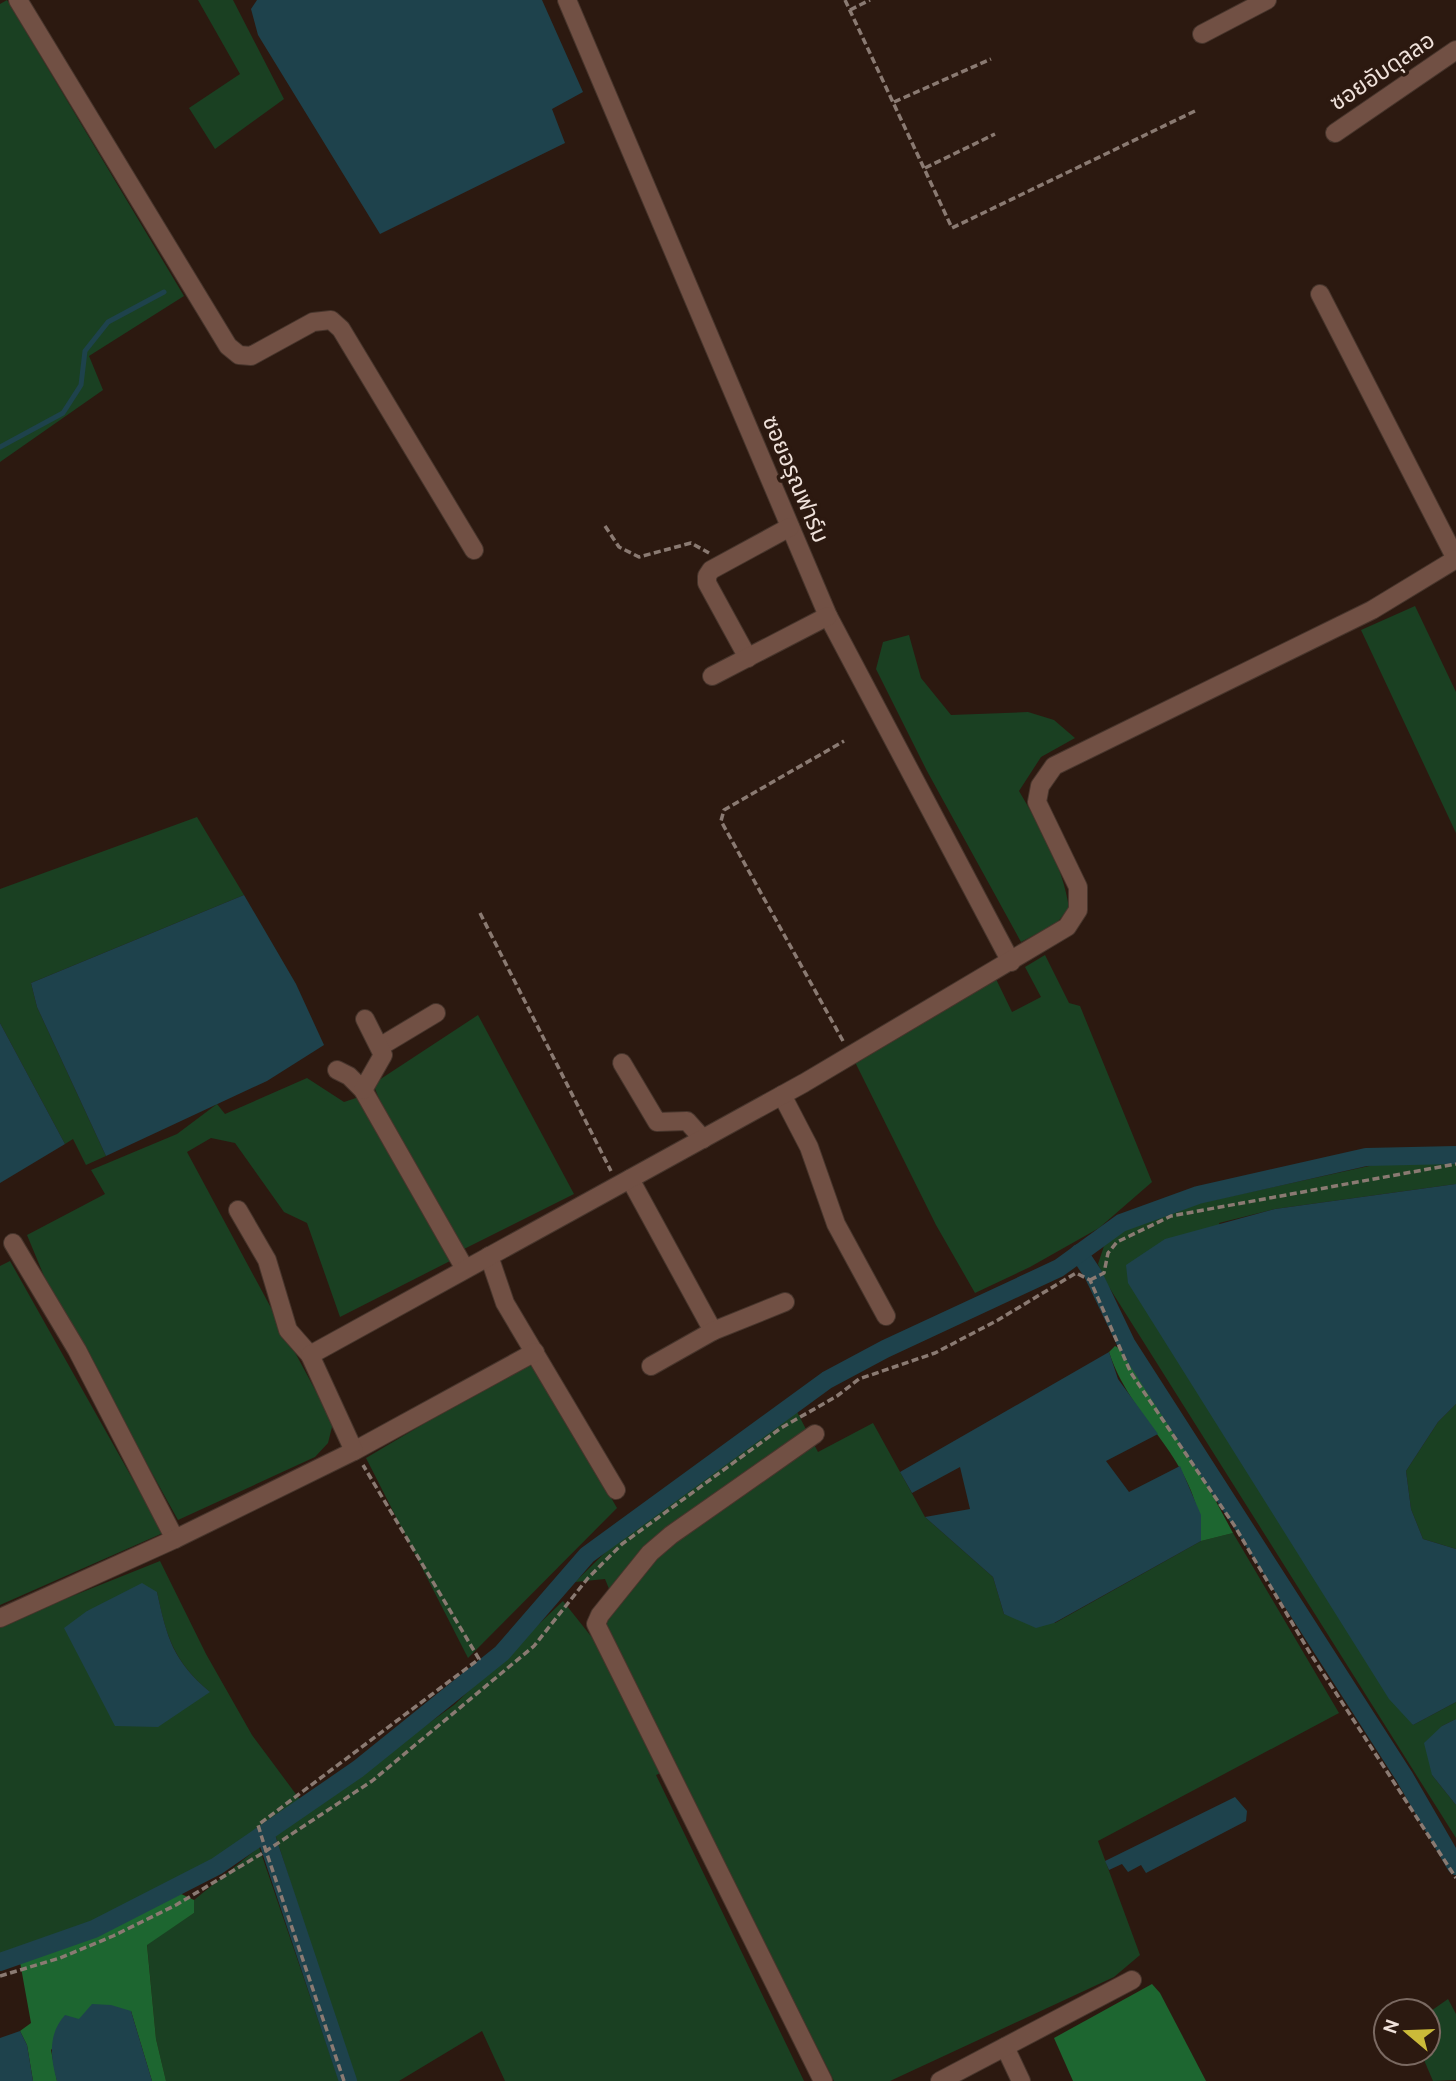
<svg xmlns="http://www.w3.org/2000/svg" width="1456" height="2081" viewBox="0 0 1456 2081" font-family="Cabin,'Noto Sans Thai',sans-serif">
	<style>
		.green { fill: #1a4022; fill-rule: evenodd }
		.forest { fill: #1d6630 }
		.water { fill: #1e424c }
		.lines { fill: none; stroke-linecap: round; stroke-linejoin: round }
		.stream { stroke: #1e424c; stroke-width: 5 }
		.canal { stroke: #1e424c; stroke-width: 18 }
		.minor-casing { stroke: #47352c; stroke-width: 20 }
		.path { stroke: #8a7a72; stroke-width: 3.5; stroke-dasharray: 7 3.5; stroke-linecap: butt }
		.minor { stroke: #715044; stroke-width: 18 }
		.labels { text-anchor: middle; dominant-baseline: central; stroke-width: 7; stroke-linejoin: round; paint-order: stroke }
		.street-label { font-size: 23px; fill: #efe1da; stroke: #2c1910 }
	</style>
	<rect width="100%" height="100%" fill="#2c1910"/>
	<g class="green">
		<polygon points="7,0 184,296 89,356 103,390 0,462 0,4"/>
		<polygon points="198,0 233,0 284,99 215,149 189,108 240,74"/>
		<polygon points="1415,606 1456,692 1456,833 1361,630"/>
		<path d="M909,635L921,678L951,715L1028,712L1054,720L1075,738L1041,757L1019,791C1041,828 1063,866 1069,908L1056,924L1021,942L927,771L876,669L883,642Z"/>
		<polygon points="197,817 244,895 31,983 37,1007 106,1156 86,1165 73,1139 65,1144 0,1023 0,889"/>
		<polygon points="1045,955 1069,1003 1080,1006 1152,1182 1099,1228 1030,1267 975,1293 936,1225 855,1062 996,979 1012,1012 1041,997 1025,967"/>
		<polygon points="478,1015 574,1194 462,1250 385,1113 373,1084"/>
		<polygon points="307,1078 344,1102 359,1097 452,1260 340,1317 307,1223 284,1212 235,1143 211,1138 187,1152 333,1423 328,1443 315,1457 178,1520 49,1288 27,1235 105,1194 91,1170 177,1134 217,1104 225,1114"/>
		<polygon points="1456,1160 1456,1184 1275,1209 1219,1223 1413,1725 1456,1702 1456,1719 1442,1726 1432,1775 1456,1805 1456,1838 1107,1284 1098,1264 1104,1246 1123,1230 1173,1209 1392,1161"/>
		<polygon points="10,1261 163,1533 0,1605 0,1266"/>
		<polygon points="531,1360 617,1508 468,1658 366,1458"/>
		<polygon points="1456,1404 1456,1549 1423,1539 1411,1509 1406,1471 1438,1422"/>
		<polygon points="797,1412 818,1452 873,1423 925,1517 993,1577 1004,1614 1055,1623 1201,1541 1233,1533 1339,1713 1098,1841 1140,1955 1114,1977 890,2081 834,2081 675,1767 656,1775 804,2081 505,2081 482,2031 399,2081 354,2081 275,1834 454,1705 563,1601 594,1640 609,1638 603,1625 616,1606 605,1579 575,1582 618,1540"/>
		<path d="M160,1561L206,1654L252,1735L301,1801L177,1892L109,1928L0,1970V1625ZM157,1592C166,1636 174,1662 210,1692L87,1611Z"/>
		<polygon points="259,1847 339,2081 166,2081 156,2039 147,1944 194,1913 194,1900"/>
		<polygon points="1448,1999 1456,2014 1456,2080 1433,2081 1421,2053 1428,2053 1428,2013"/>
	</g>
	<g class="forest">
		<path d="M1115,1346L1128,1353L1177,1429L1233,1533L1201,1541C1202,1463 1131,1421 1109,1352Z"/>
		<polygon points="177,1892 194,1900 194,1913 147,1945 156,2039 166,2081 152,2081 131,2011 79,2019 51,2050 57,2081 33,2081 27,2045 20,2031 31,2023 20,1962 109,1928"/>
		<polygon points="1152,1984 1160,1993 1206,2081 1073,2081 1054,2038"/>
	</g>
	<g class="water">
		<polygon points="257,0 542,0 583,92 552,109 565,143 380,234 258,35 251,9"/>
		<polygon points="244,895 296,984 324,1045 267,1081 106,1156 37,1007 31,983"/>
		<polygon points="0,1023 65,1144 0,1183"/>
		<polygon points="1456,1184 1456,1404 1438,1422 1406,1471 1411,1509 1423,1539 1456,1549 1456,1702 1413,1725 1389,1699 1128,1283 1126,1265 1165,1239 1275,1209"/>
		<polygon points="1109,1352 1118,1379 1158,1434 1106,1461 1129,1492 1180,1466 1201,1515 1201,1541 1054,1623 1036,1628 1004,1614 993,1577 925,1517 970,1509 960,1467 912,1493 900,1472"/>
		<path d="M142,1583L157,1592C167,1638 173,1661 210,1692L158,1727L115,1726L64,1628L87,1611Z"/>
		<polygon points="1456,1719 1456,1805 1432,1775 1424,1743 1442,1726"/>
		<polygon points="1235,1797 1247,1811 1246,1821 1146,1873 1141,1865 1128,1872 1122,1864 1109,1870 1105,1861"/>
		<path d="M92,2004L111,2005L131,2011L152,2081H57C50,2057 48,2034 65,2015L79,2019Z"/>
		<polygon points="20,2031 27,2045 33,2081 0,2081 0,2038"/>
	</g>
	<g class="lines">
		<polyline class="stream" points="0,447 63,413 81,385 85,351 108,322 164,292"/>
		<g class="canal">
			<polyline points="1079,1253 1093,1274 1126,1343 1404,1776 1456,1866"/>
			<polyline points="265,1833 348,2081"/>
			<polyline points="0,1962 94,1929 217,1866 358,1769 502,1653 587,1555 827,1380 885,1349 1059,1268 1121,1223 1198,1195 1366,1157 1456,1155"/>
		</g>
		<g class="minor-casing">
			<g id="minor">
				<polyline points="18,0 228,346 239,355 251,356 313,322 331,320 341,329 474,550"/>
				<polyline points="567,0 828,616 1011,962"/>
				<polyline points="1202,34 1267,0"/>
				<polyline points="1335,133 1456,50"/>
				<polyline points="1320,294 1456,559"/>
				<polyline points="748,658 707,583 707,576 711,570 790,527"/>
				<polyline points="712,676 828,616"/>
				<polyline points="381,1046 436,1013"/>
				<polyline points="622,1063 657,1122 687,1121 703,1139"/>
				<polyline points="337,1070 349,1076 363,1090 465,1269"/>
				<polyline points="363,1090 383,1055 365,1019"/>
				<polyline points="782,1095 809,1147 836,1224 886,1316"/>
				<polyline points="630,1179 713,1331"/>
				<polyline points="238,1210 267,1260 288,1330 310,1355"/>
				<polyline points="13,1243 77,1350 175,1539"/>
				<polyline points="489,1256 505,1303 616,1490"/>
				<polyline points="651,1366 713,1331 785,1302"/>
				<polyline points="815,1434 671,1535 650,1553 600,1615 596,1624 823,2081"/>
				<polyline points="354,1451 535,1352"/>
				<polyline points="0,1618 175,1539 354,1451 310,1355 804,1083 1067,927 1078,910 1078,887 1037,802 1040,786 1054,766 1372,610 1456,559"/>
				<polyline points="1005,2047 1021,2081"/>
				<polyline points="940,2081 1132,1980"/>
			</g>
		</g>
		<g class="path">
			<polyline points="845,0 952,228 1197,110"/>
			<polyline points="850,10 870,0"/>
			<polyline points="894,102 991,59"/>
			<polyline points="925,168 995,134"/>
			<polyline points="605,526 619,547 639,557 691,543 709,553"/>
			<polyline points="480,913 611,1171"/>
			<polyline points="843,1041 721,821 724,810 844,741"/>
			<polyline points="1090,1280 1104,1273 1108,1253 1117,1242 1171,1216 1456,1164"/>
			<polyline points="0,1976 60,1958 113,1936 176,1905 266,1851 258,1825 479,1659 363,1465"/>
			<polyline points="344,2081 266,1851 372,1781 534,1646 588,1578 622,1544 781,1428 837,1396 859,1379 935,1353 998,1320 1076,1273 1090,1280 1131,1373 1234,1525 1310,1653 1456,1878"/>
		</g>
		<use href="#minor" class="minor"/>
	</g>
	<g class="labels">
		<g class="street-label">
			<text transform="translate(1382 71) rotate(-34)">ซอยอับดุลลอ</text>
			<text transform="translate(796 479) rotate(67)">ซอยอรุณฟาร์ม</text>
		</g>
	</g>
	<g transform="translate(1407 2032) rotate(289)"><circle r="33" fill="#2c1910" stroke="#7a6961" stroke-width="2"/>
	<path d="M0-5L12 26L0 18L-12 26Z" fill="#cbba39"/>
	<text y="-10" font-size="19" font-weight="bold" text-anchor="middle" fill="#efe1da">N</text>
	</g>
</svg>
